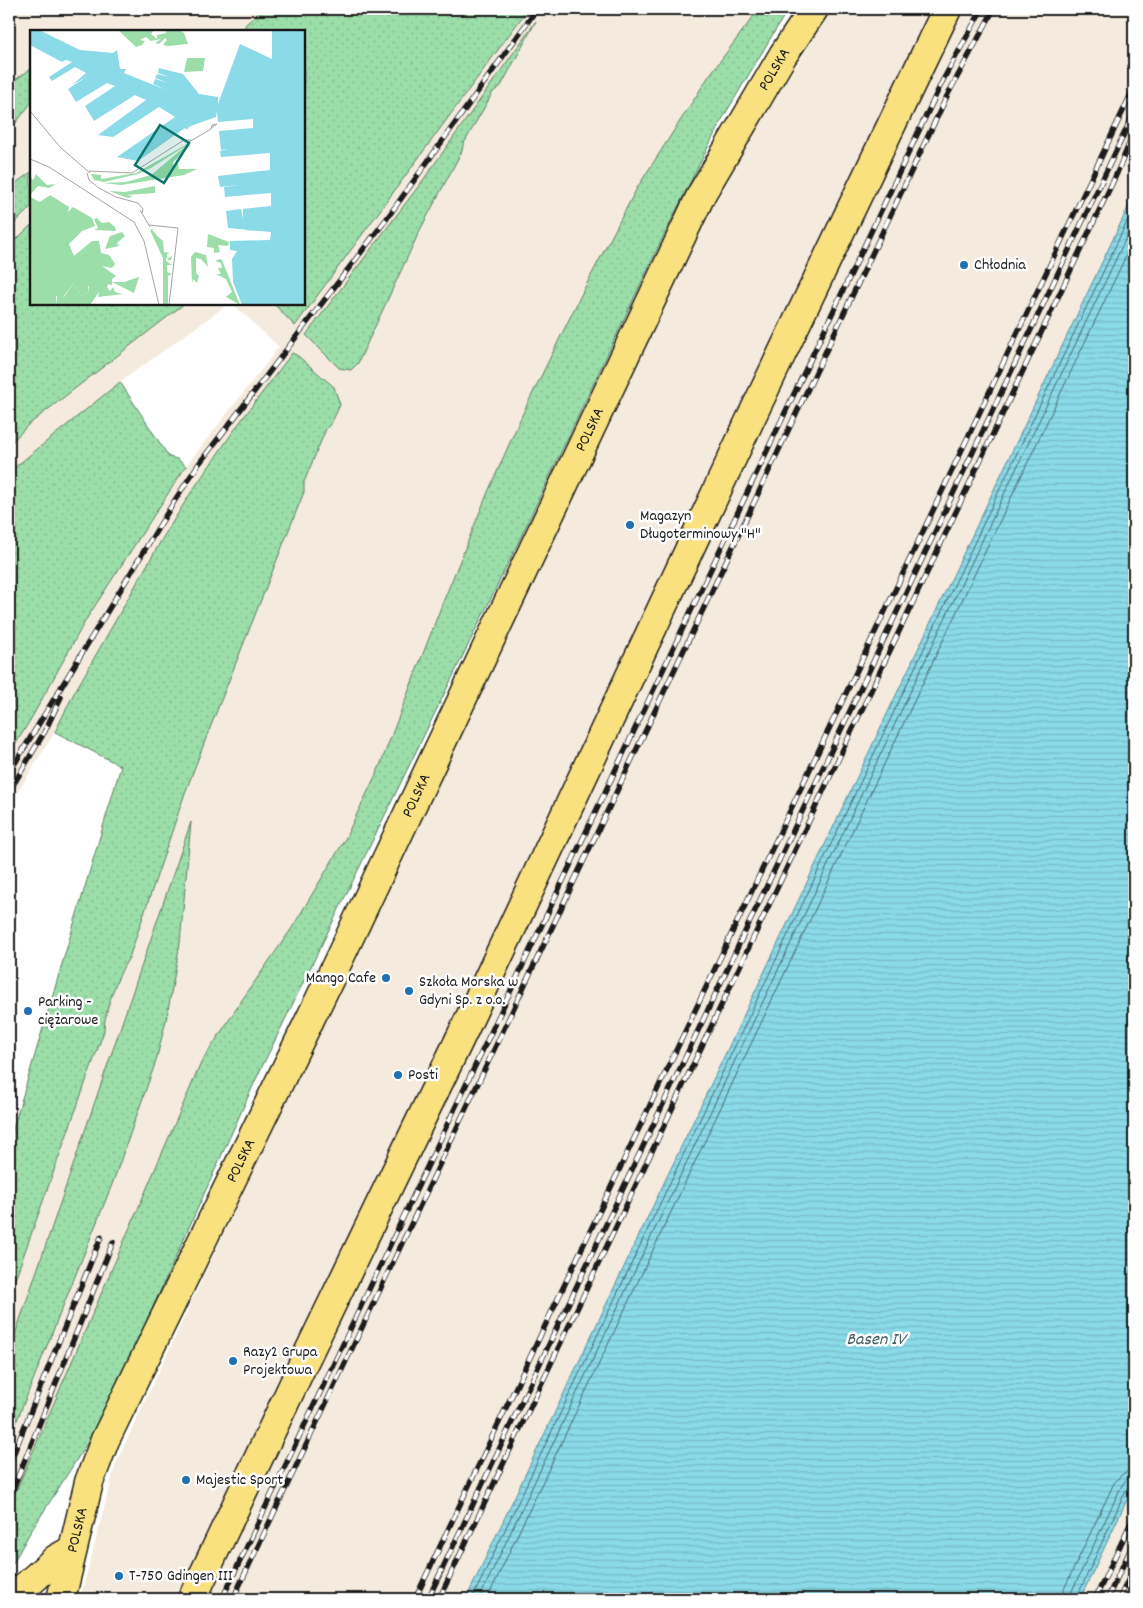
<svg xmlns="http://www.w3.org/2000/svg" width="1143" height="1608" viewBox="0 0 1143 1608" font-family="Dekko,sans-serif">
	<style>
		.built { fill: #f4eadd }
		.grass { fill: url(#grass-dots); stroke: #5c7d62 }
		.water { fill: url(#water-rules); stroke: #5e8e96 }
		.lines { fill: none; stroke-linecap: round; stroke-linejoin: round }
		.shore { stroke: #48686e; stroke-width: 1 }
		.highway-casing { stroke: #1c1c1c; stroke-width: 31 }
		.highway { stroke: #fae180; stroke-width: 28 }
		.rail-casing { stroke: #1c1c1c; stroke-width: 5.5 }
		.rail { stroke: #fff; stroke-width: 4; stroke-dasharray: 11; stroke-linecap: butt }
		.poi-dot { fill: #1f6fb2; stroke: #fff; stroke-width: 2 }
		.labels { text-anchor: middle; dominant-baseline: central; stroke-width: 5; stroke-linejoin: round; paint-order: stroke }
		.street-label { font-size: 16px; fill: #1c1c1c; stroke: #fff }
		.poi-label { font-size: 16px; fill: #1c1c1c; stroke: #fff; text-anchor: start }
		.water-label { font-size: 18px; font-style: italic; fill: #425e63; stroke: #fff }
		.inset-river { fill: none; stroke: #8adae8; stroke-width: 2.5 }
		.inset-road { fill: none; stroke: #a4a4a4; stroke-width: 1 }
		.view { fill: #0f766e; fill-opacity: 0.15; stroke: #0f766e; stroke-width: 2.5 }
		.inset-edge { fill: none; stroke: #1c1c1c; stroke-width: 2.5 }
	</style>
	<defs>
		<pattern id="grass-dots" width="8" height="8" patternUnits="userSpaceOnUse" patternTransform="scale(1.25)"><rect width="8" height="8" fill="#9bdea9"/><path d="M2 2h.1M6 6h.1" fill="none" stroke="#85be91" stroke-width="1.8" stroke-linecap="round"/></pattern>
		<pattern id="water-rules" width="6" height="5" patternUnits="userSpaceOnUse" patternTransform="scale(1.25)"><rect width="6" height="5" fill="#8adae8"/><path d="M0 2.5h6" fill="none" stroke="#76bac6"/></pattern>
	</defs>
	<rect width="100%" height="100%" fill="#fff"/>
	<filter id="ink" filterUnits="userSpaceOnUse"><feTurbulence type="fractalNoise" baseFrequency=".02" numOctaves="2"/><feDisplacementMap in="SourceGraphic" scale="10" xChannelSelector="R" yChannelSelector="G"/><feConvolveMatrix kernelMatrix="1 2 1 2 8 2 1 2 1" color-interpolation-filters="sRGB"/></filter>
	<g filter="url(#ink)">
		<g class="built">
			<polygon points="9,9 788,9 721,121 662,239 516,547 61,1477 9,1570 9,1176 123,765 56,730 9,806 9,755 32,717 87,618 186,466 279,347 233,304 304,304 304,31 31,31 31,304 228,304 120,382 9,472"/>
			<polygon points="832,9 1134,9 1134,195 466,1599 80,1599 116,1463 540,558 668,290 750,139"/>
			<polygon points="1134,1485 1134,1599 1080,1599"/>
		</g>
		<g class="grass">
			<polygon points="263,9 528,9 295,326 274,304 304,304 304,31 243,31 246,24"/>
			<polygon points="759,9 788,9 721,121 662,239 516,547 257,1077 134,1349 93,1434 28,1536 9,1570 9,1507 201,1063 242,1000 292,928 344,841 379,768 441,607 488,492 523,413 583,291 637,188 709,76"/>
			<polygon points="536,21 501,86 493,92 463,145 462,151 420,230 358,363 351,370 339,368 306,335 421,183"/>
			<polygon points="31,69 31,103 9,132 9,84"/>
			<polygon points="31,172 31,207 9,229 9,188"/>
			<polygon points="31,225 31,304 184,304 28,425 9,445 9,247"/>
			<path d="M292,353L298,356L334,387L340,405L332,422L326,429L304,482V492L210,728L185,793L129,958C118,973 104,1012 104,1031L9,1296V1142L121,766L55,732L73,695L162,539L190,494L237,426Z"/>
			<polygon points="120,382 169,457 177,459 186,466 87,618 32,717 9,755 9,472"/>
			<polygon points="191,822 180,943 167,1016 156,1061 113,1182 9,1440 9,1352"/>
		</g>
		<polygon class="water" points="1134,195 1134,1485 1080,1599 466,1599"/>
		<g class="lines">
			<g class="shore">
				<polyline points="472,1599 1134,207"/>
				<polyline points="479,1599 1134,221"/>
				<polyline points="487,1599 1134,239"/>
				<polyline points="1062,1599 1064,1589 1115,1481 1124,1473 1134,1471"/>
				<polyline points="1070,1599 1071,1593 1122,1485 1127,1479 1134,1478"/>
				<polyline points="1076,1599 1127,1488 1134,1484"/>
			</g>
			<g class="highway-casing">
				<g id="highway">
					<polyline points="11,1599 56,1559 72,1550"/>
					<path id="s1" d="M61,1599L89,1482L105,1440L332,974L702,193L783,55L814,9"/>
					<polyline points="192,1599 303,1364 464,1030 750,420 947,9"/>
				</g>
			</g>
			<use href="#highway" class="highway"/>
			<g class="rail-casing">
				<g id="rail">
					<polyline points="9,773 175,500 198,465 385,221 537,9"/>
					<polyline points="9,792 45,731 61,697"/>
					<polyline points="9,1465 101,1237"/>
					<polyline points="9,1499 113,1242"/>
					<polyline points="222,1599 943,80 982,9"/>
					<polyline points="233,1599 947,96 994,9"/>
					<polyline points="415,1599 1134,88"/>
					<polyline points="428,1599 1134,113"/>
					<polyline points="439,1599 1117,173 1134,132"/>
					<polyline points="1095,1599 1134,1516"/>
					<polyline points="1107,1599 1134,1542"/>
					<polyline points="1119,1599 1134,1568"/>
					<polyline points="1131,1599 1134,1592"/>
				</g>
			</g>
			<use href="#rail" class="rail"/>
		</g>
	</g>
	<g class="poi-dot">
		<circle cx="964" cy="265" r="5"/>
		<circle cx="630" cy="525" r="5"/>
		<circle cx="386" cy="978" r="5"/>
		<circle cx="409" cy="991" r="5"/>
		<circle cx="28" cy="1011" r="5"/>
		<circle cx="398" cy="1075" r="5"/>
		<circle cx="233" cy="1361" r="5"/>
		<circle cx="186" cy="1480" r="5"/>
		<circle cx="119" cy="1576" r="5"/>
	</g>
	<g class="labels">
		<g class="street-label">
			<text stroke="none"><textPath href="#s1" startOffset="1691">POLSKA</textPath></text>
			<text stroke="none"><textPath href="#s1" startOffset="1286">POLSKA</textPath></text>
			<text stroke="none"><textPath href="#s1" startOffset="881">POLSKA</textPath></text>
			<text stroke="none"><textPath href="#s1" startOffset="476">POLSKA</textPath></text>
			<text stroke="none"><textPath href="#s1" startOffset="71">POLSKA</textPath></text>
		</g>
		<g class="poi-label">
			<text x="974" y="265">Chłodnia</text>
			<text x="640" y="516">Magazyn<tspan x="640" dy="18">Długoterminowy "H"</tspan></text>
			<text x="376" y="978" text-anchor="end">Mango Cafe</text>
			<text x="419" y="982">Szkoła Morska w<tspan x="419" dy="18">Gdyni Sp. z o.o.</tspan></text>
			<text x="38" y="1002">Parking -<tspan x="38" dy="18">ciężarowe</tspan></text>
			<text x="408" y="1075">Posti</text>
			<text x="243" y="1352">Razy2 Grupa<tspan x="243" dy="18">Projektowa</tspan></text>
			<text x="196" y="1480">Majestic Sport</text>
			<text x="129" y="1576">T-750 Gdingen III</text>
		</g>
		<g class="water-label">
			<text x="876" y="1340">Basen IV</text>
		</g>
	</g>
	<g transform="translate(30 30)">
		<rect width="275" height="275" fill="#fff"/>
		<path d="M159,113L160,116L143,132V135L148,133L149,139H167L154,145L91,155L73,153L96,152L121,145L157,115L121,138L108,144L74,152L64,150L61,144L71,145V149L106,143ZM125,198L122,200L126,204L127,199L126,205L133,211L134,222L140,223L137,224V229L142,226L141,230H138L136,228V231L142,235H137V242L142,244L138,246V274H133V228L120,200ZM178,204L199,212L198,216L188,215L190,222L184,223V218L177,217Z" fill="#9bdea9"/>
		<path d="M88,0H124L121,4L127,9V5L136,3V0H149L154,3L158,14L138,16L133,15L137,10L135,8L129,14L125,13L131,9L121,11L116,7L110,10L115,11L112,15L106,17ZM6,144L17,155L26,154L19,158L8,156L0,165V146L3,150ZM20,165L39,177L38,182L43,177L62,188L65,196L52,201L39,214L44,226L62,211H69L71,223L79,225L85,234L82,238L72,236L86,246L82,249V255L78,254L77,257L80,261L83,257L85,262L93,264L68,267L69,262L58,256L59,262L52,266L43,254L33,267L26,266L27,275H0V167L10,172ZM67,188L72,193L79,192L85,197L86,201L64,200L68,198L64,189ZM92,202L95,206L87,213L89,216L75,219L80,206ZM165,222L176,225L178,237L171,229L166,228V243L169,246L167,253L163,249L162,253L161,227ZM190,229L192,230L210,275L196,267L202,262L196,249L186,244H191L188,238H192L191,233L185,231ZM109,247L104,263L82,252H94Z" fill="#9bdea9"/>
		<path d="M43,254L52,266L59,262V255L69,262L60,275H27V263L34,267Z" fill="#9bdea9"/>
		<path d="M157,28H175L173,41L154,42ZM125,156V163L96,165L103,166L98,168L79,161L95,162Z" fill="#9bdea9"/>
		<path d="M0,0H9L50,20L83,23L87,20L90,39H96L94,43L136,60L123,54L125,49L139,53L125,48L127,44L139,47L128,43L129,38L153,44L169,64L188,67V74L210,14L242,29V0H275V275H212L203,252L202,229L207,221L200,220V211L240,210L241,202L198,198L196,181L211,179L213,189V179L241,176V163L195,167L194,157L208,155L190,157L188,146L240,140V123L191,127L190,121L198,119L191,120L189,101L223,98V89L188,92L187,81L186,87L155,98L108,131L87,127L145,87L129,77L83,107L68,105L116,70L105,65L64,91L55,76L85,56L77,53L46,72L38,59L58,46L42,55L56,43L45,37L22,51L19,47L42,32L36,30L32,32L0,15Z" fill="#8adae8"/>
		<path class="inset-river" d="M0,5L130,69L216,83L234,94L242,113L245,179L238,187L221,190L217,200M183,78L275,75M156,99L166,84L180,79M218,199L242,200L244,220L250,226L275,223"/>
		<path class="inset-road" d="M0,81L30,117L60,143M159,112L181,99L182,95L187,94L181,98M0,129L19,137L104,192L114,211L129,275M59,141L102,143L154,110H161M57,143L59,150L69,158L86,167L108,173L113,179L112,183M110,180L120,197M119,195L148,198L139,275"/>
		<path class="view" d="M130,95L159,113L134,153L105,135Z"/>
		<rect width="275" height="275" class="inset-edge"/>
	</g>
	<rect width="1143" height="1608" fill="none" stroke="#fff" stroke-width="30"/>
	<rect x="15" y="15" width="1113" height="1578" fill="none" stroke="#1c1c1c" stroke-width="2" filter="url(#ink)"/>
</svg>
